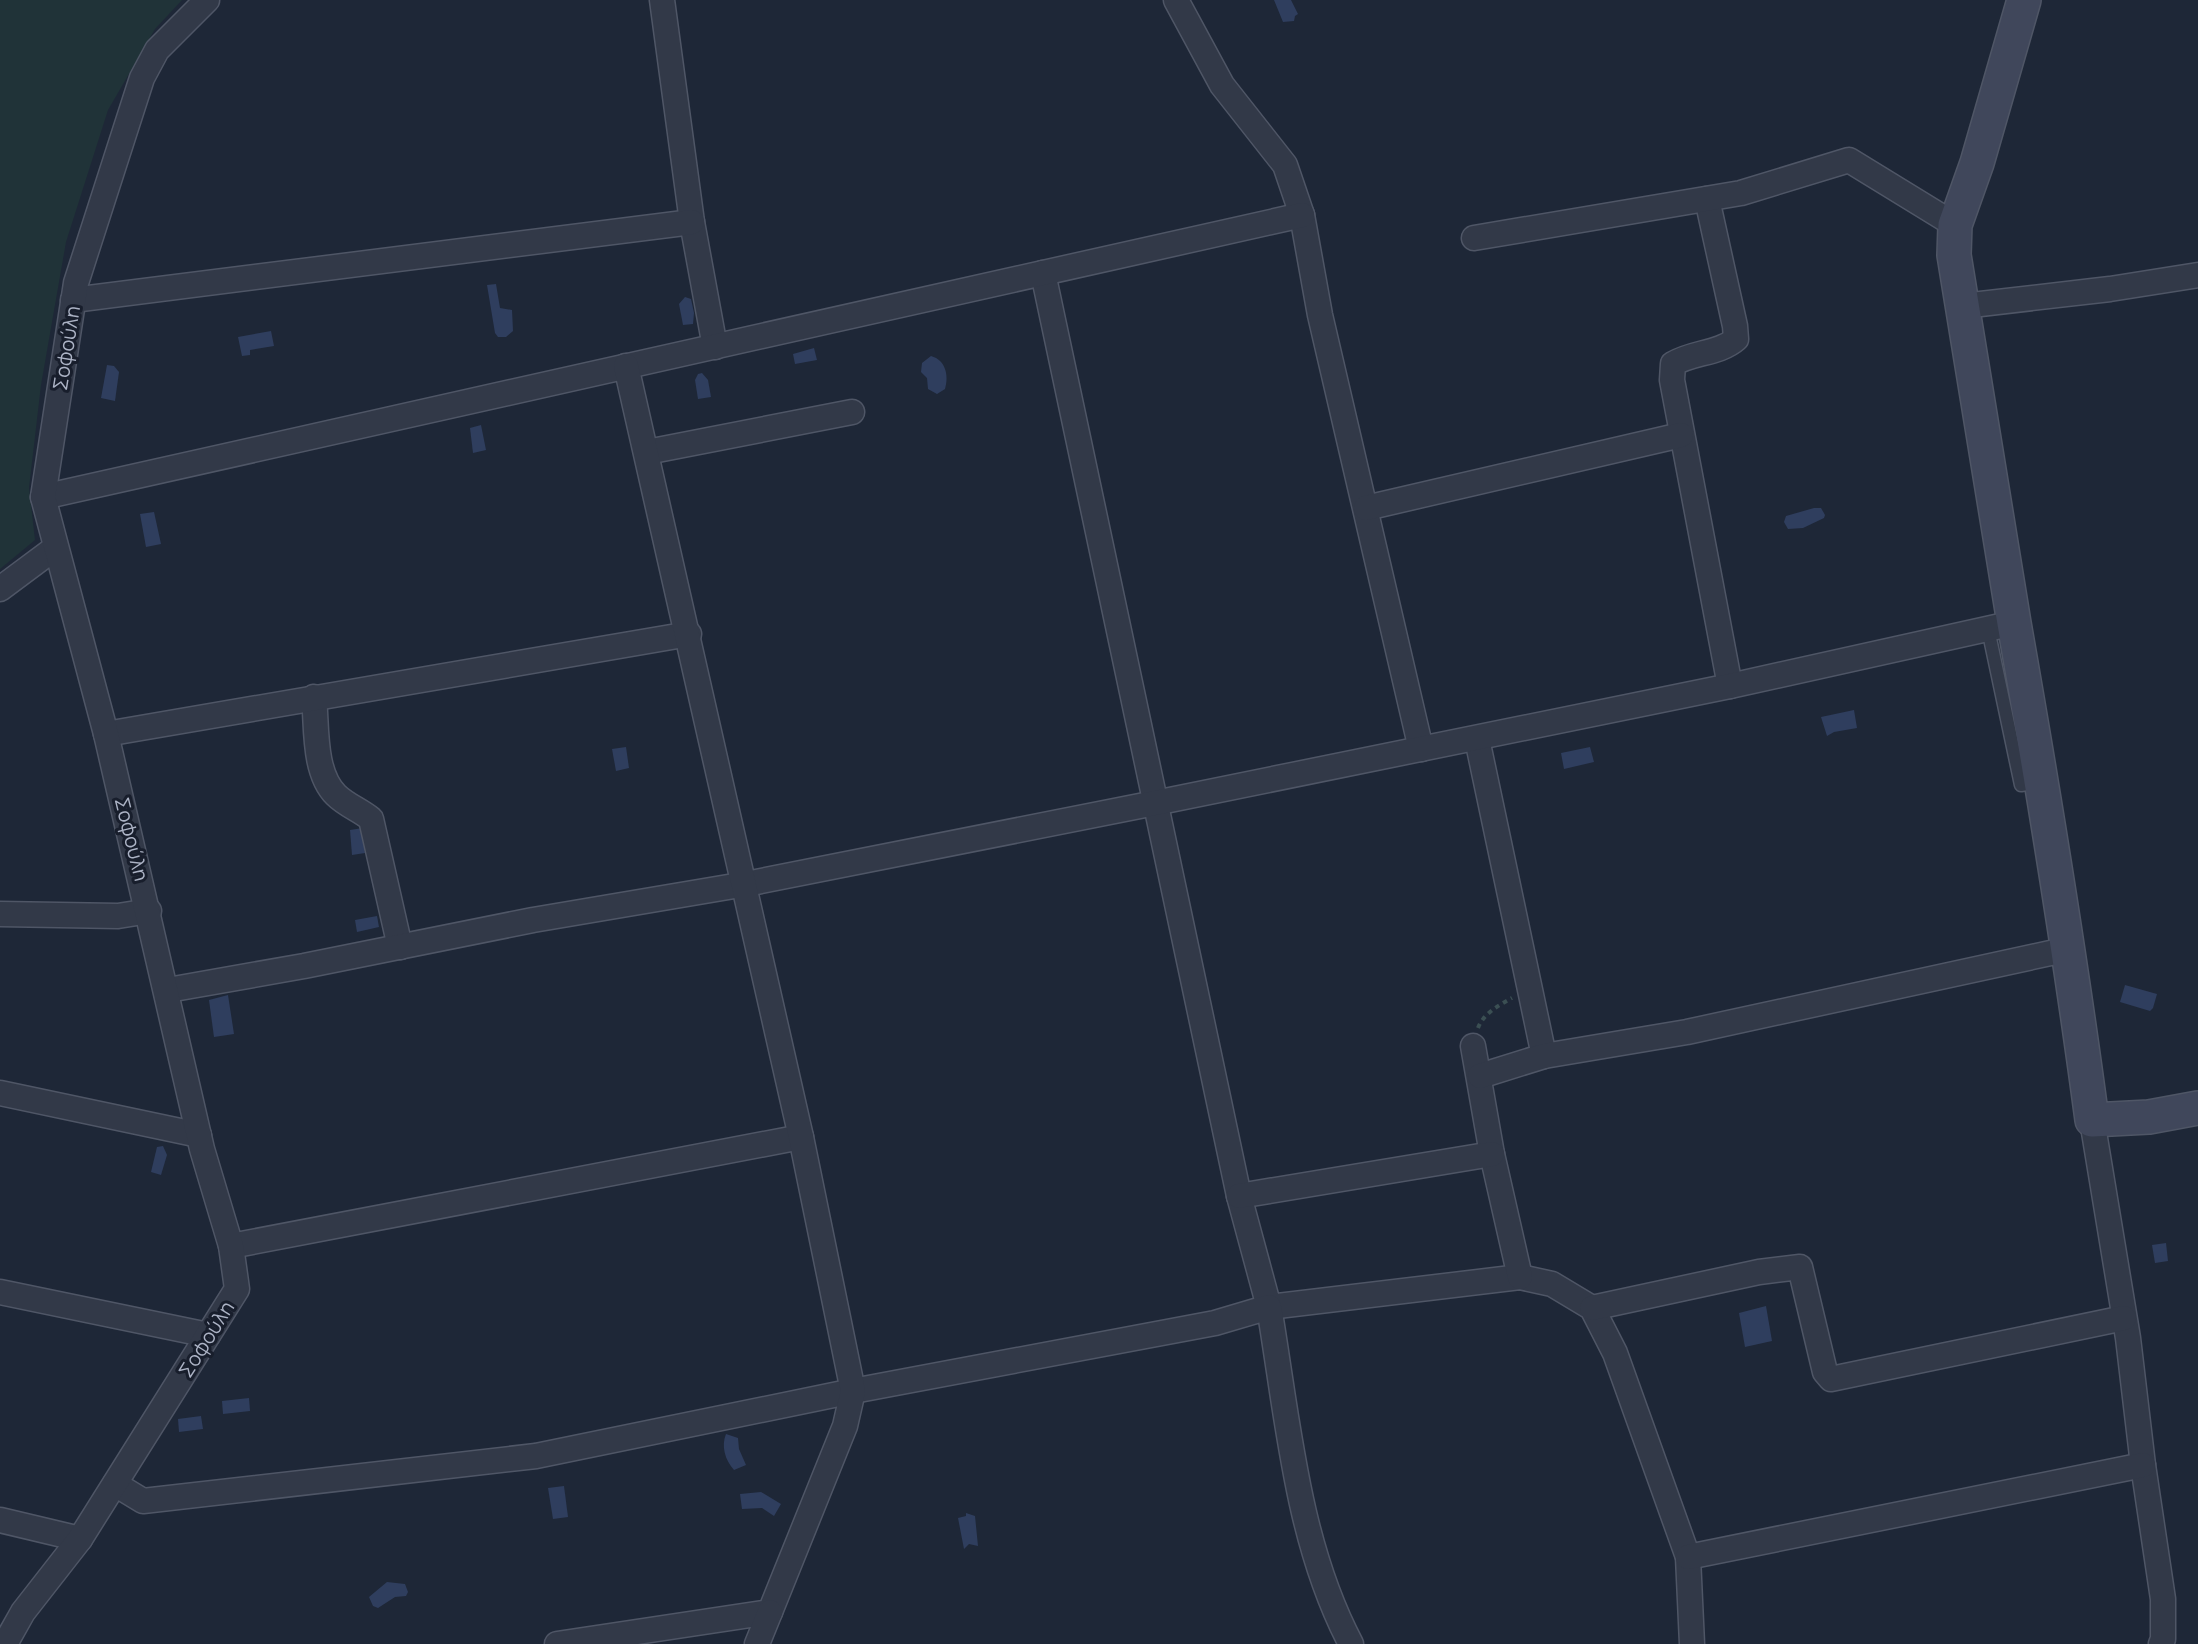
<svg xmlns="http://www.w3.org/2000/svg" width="2198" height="1644" viewBox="0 0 2198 1644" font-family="Manrope,sans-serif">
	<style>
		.green { fill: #203338 }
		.water { fill: #2f3e5e }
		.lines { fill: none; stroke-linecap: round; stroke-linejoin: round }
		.lane-casing { stroke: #4f5666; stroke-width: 15 }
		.street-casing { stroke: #4f5666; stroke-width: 27 }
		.secondary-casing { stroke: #4f5666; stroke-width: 36 }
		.path { stroke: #3b4f53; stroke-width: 4; stroke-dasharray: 4.5 4.5; stroke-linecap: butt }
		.lane { stroke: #323948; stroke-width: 12 }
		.street { stroke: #323948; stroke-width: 24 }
		.secondary { stroke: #40475b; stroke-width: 33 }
		.labels { text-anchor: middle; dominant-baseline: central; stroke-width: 6; stroke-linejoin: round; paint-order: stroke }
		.street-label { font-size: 20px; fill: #acb3c5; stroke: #181e2c }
	</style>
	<rect width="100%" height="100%" fill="#1e2737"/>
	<polygon class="green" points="0,0 182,0 155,29 108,110 66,242 41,385 29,488 35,540 0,569"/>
	<g class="water">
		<polygon points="1274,0 1291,0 1298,14 1295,16 1294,21 1283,22"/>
		<polygon points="496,284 500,308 512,310 513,331 506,337 498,337 495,333 487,285"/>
		<polygon points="685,297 691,299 694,313 693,324 683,325 679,304"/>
		<polygon points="271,331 274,346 250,350 250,355 242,356 238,337"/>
		<polygon points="814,348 817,360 795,364 793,354"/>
		<path d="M931,356C946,360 949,376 945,389L937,394L928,389L927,378L921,372L922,363Z"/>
		<polygon points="107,365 114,366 119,372 115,401 101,398"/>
		<polygon points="702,373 708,380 711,397 698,399 695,380 698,374"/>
		<polygon points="481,425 486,450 473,453 470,428"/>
		<polygon points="1814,508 1821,508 1825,515 1824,518 1803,528 1788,529 1784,522 1786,516"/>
		<polygon points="154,512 161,544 146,547 140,514"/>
		<polygon points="1854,710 1857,728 1834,732 1827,736 1821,717"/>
		<polygon points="626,747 629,768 616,771 612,749"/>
		<polygon points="1590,747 1594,762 1564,769 1561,753"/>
		<polygon points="363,828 365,853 352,855 350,830"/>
		<polygon points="377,916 379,927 357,932 355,920"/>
		<polygon points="2125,985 2157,994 2153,1008 2150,1011 2120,1002"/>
		<polygon points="228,995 234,1034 214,1037 209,1000"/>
		<polygon points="163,1146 167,1155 161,1175 151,1172 157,1147"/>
		<polygon points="2166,1243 2168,1261 2155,1263 2152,1245"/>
		<polygon points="1766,1306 1772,1341 1745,1347 1739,1313"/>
		<polygon points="249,1398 250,1411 223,1414 222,1401"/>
		<polygon points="201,1416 203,1429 179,1432 178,1419"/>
		<path d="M726,1434L738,1438L739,1449L746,1465L734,1470C725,1460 721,1446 726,1434Z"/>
		<polygon points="564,1486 568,1517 553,1519 548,1488"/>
		<polygon points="761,1492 781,1504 774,1516 762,1508 742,1509 740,1494"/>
		<polygon points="966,1513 975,1516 978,1546 969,1544 964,1549 958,1518 966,1516"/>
		<polygon points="387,1582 405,1584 408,1592 406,1596 395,1597 378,1608 373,1606 369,1597"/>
	</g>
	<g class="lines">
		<g class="lane-casing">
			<polyline id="lane" points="1988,629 2021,785 2039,782"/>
		</g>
		<g class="street-casing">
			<g id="street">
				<polyline points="662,0 692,222 715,347"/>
				<polyline points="1176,0 1222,85 1285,165 1302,215 1320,315 1421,749"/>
				<path d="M1707,199L1735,326L1736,339C1719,354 1692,352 1673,364L1672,380L1730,686"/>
				<polyline points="1474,238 1741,193 1849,160 1955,225"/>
				<polyline points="1043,273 1239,1196 1269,1307 1520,1277 1552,1284 1592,1308 1615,1353 1688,1557 1692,1644"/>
				<polyline points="73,300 692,222"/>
				<polyline points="1963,306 2110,289 2198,275"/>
				<polyline points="647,452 852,412"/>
				<polyline points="43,497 1302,215"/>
				<polyline points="1366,508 1681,435"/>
				<polyline points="0,589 55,548"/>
				<path d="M314,697C317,727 313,772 336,795C346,805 360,810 371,819L400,947"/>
				<polyline points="106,734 689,634"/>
				<polyline points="1477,739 1544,1056"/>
				<polyline points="0,914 118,916 149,911"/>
				<polyline points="168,990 304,966 533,920 746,884 1155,803 1730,686 2014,623"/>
				<polyline points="1473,1046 1492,1154 1520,1277"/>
				<polyline points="1480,1076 1544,1056 1687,1032 2069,949"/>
				<polyline points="0,1093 199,1135"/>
				<polyline points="2092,1120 2128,1338 2143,1465 2163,1599 2163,1639 2161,1644"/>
				<polyline points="1239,1196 1492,1154"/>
				<polyline points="231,1246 801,1137"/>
				<polyline points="0,1292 208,1335"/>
				<polyline points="1592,1308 1759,1272 1800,1267 1825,1372 1831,1379 2124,1318"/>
				<path d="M115,1484L143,1501L536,1456L853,1391L1215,1323L1269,1307C1288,1420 1297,1542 1351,1644"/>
				<polyline points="0,1520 80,1539"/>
				<polyline points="1688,1557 2143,1465"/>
				<polyline points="5,1644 23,1612 80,1539 237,1289 231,1246 202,1149 106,734 43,497 76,283 142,78 157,50 207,0"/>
				<polyline points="557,1644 770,1612 845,1426 853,1391 801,1137 626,366"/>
				<polyline points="757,1644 770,1612"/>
			</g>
		</g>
		<g class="secondary-casing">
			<path id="secondary" d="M2024,0L1977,163L1955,225L1954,255C1975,378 1993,500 2014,623C2043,788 2070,954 2092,1120L2149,1117L2198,1108"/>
		</g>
		<path class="path" d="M1478,1028C1483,1014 1499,1005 1512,998"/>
		<use href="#lane" class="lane"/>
		<use href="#street" class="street"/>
		<use href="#secondary" class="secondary"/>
	</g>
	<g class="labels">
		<g class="street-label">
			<text transform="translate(66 348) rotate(-81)">Σοφούλη</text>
			<text transform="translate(132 839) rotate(76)">Σοφούλη</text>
			<text transform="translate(206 1339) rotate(-58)">Σοφούλη</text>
		</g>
	</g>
</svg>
